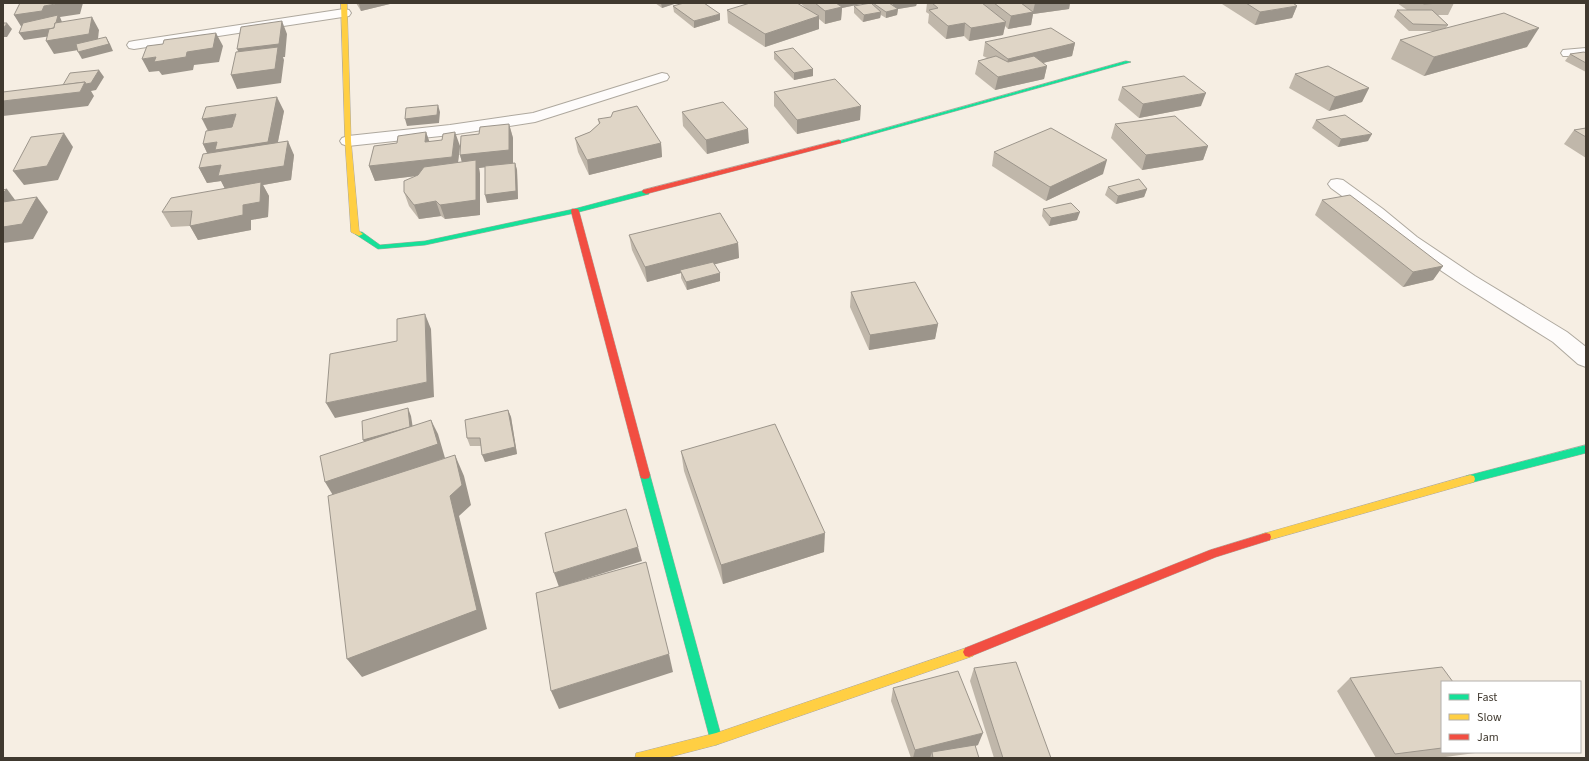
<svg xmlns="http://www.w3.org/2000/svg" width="1589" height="761" viewBox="0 0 1589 761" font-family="'Source Sans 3',sans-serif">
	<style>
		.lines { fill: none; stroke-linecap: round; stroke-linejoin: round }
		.street-casing { stroke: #aea89e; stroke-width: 2 }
		.fast-casing { stroke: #aea89e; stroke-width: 1 }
		.slow-casing { stroke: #aea89e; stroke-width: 1 }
		.jam-casing { stroke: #aea89e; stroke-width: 1 }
		.street { fill: #fefcfb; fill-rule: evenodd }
		.fast { fill: #16e098; fill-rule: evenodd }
		.slow { fill: #ffcf43; fill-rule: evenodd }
		.jam { fill: #f24e42; fill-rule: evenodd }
		.wall { fill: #c0b7aa }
		.shaded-wall { fill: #9c958b }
		.building { fill: #dfd5c6; stroke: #9c958b }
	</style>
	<rect width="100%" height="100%" fill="#f6eee3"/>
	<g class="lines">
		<g class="street-casing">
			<g id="street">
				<polygon points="344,9 349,10 351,13 349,16 134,49 129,48 127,45 129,42 134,41"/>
				<polygon points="1586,48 1586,56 1563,56 1561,53 1563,50"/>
				<polygon points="662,73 667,74 669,77 667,80 535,122 450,135 348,146 342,144 340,141 342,138 348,136 450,125 533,113"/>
				<polygon points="1337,179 1343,180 1383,209 1417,237 1475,276 1567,332 1586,347 1586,367 1578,364 1553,342 1461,284 1403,245 1371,217 1331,188 1328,184 1331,180"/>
			</g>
		</g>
		<g class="fast-casing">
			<g id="fast">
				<polygon points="1126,61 1131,62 841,143 837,143 836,142"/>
				<polygon points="646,190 649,190 649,194 575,213 425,245 378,249 355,234 359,232 362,232 380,245 425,241 574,209"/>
				<polygon points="1586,445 1586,453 1470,483 1466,482 1465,479 1466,476 1470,475"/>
				<polygon points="645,471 649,472 650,475 722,739 720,743 716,745 712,743 710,739 640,475 641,472"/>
			</g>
		</g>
		<g class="slow-casing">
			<g id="slow">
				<polygon points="341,3 347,3 351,141 359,231 363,234 359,236 351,232 345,141"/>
				<polygon points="1470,475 1474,476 1475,479 1474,482 1266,541 1262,540 1261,537 1262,534 1266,533"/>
				<polygon points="969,647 973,648 975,652 973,656 716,745 666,758 635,758 636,753 641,752 716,733"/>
			</g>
		</g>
		<g class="jam-casing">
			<g id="jam">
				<polygon points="839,140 841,141 841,143 646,194 642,192 643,190"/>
				<polygon points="572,209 578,209 579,211 650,475 649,478 645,479 641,478 640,475 571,211"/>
				<polygon points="1266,533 1270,534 1271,537 1270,540 1216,557 969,657 965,656 963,652 965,648 1210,550"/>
			</g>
		</g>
		<use href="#street" class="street"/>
		<use href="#fast" class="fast"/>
		<use href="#slow" class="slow"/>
		<use href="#jam" class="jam"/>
	</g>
	<g class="wall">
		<polygon points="356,3 394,3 361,11"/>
		<polygon points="655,3 677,3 662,8"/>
		<polygon points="800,3 861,3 861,4 842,8 841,20 825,24 819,19 819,29 765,47 728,23 727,10 806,8"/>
		<polygon points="872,3 917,3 916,6 898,9 897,15 886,18 881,15 880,18 863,22 854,13 854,6 872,4"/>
		<polygon points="927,3 1070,3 1069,9 1033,14 1031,25 1008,29 1005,26 1003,35 969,41 964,36 946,39 928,23 929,14 926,12"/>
		<polygon points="1222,3 1293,3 1297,6 1292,18 1255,25 1222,4"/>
		<polygon points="1397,3 1454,3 1448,15 1438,15 1448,25 1446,28 1527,47 1424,76 1391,59 1400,40 1435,31 1409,31 1394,17 1397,10 1407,10"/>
		<polygon points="673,6 720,20 694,28 674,12"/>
		<polygon points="985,42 1075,43 1072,56 1043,63 1047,66 1044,79 995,90 975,74 978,61 987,58 983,56"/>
		<polygon points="774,52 813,69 813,76 794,80 774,59"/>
		<polygon points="1586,53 1586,72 1565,61 1570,54"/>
		<polygon points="1295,74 1369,88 1362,102 1329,111 1289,88"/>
		<polygon points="1122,87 1201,106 1139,118 1118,100"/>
		<polygon points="774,92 860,120 797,134 774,106"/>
		<polygon points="284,111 278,142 294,155 291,180 263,185 269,196 268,217 251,220 251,230 198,240 190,226 171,227 162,212 225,188 221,181 207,183 199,168 207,153 203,144 208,131"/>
		<polygon points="682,112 749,143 707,154 683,126"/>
		<polygon points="598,119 661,143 662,157 589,175 578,152 575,138 590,132 599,124"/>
		<polygon points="1316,120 1368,141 1338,147 1312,128"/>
		<polygon points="509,124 513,138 513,163 515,163 517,170 518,199 487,203 485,167 479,168 480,174 480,215 445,219 441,216 419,219 409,206 404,192 416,176 375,181 369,166 397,143 426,132 429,142 460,146 458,162 462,162 460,155 479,134"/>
		<polygon points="1115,124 1208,146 1203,160 1142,170 1111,138"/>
		<polygon points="1586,128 1586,158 1564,144 1574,130"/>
		<polygon points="994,152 1103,174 1046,201 992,166"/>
		<polygon points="1108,187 1147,189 1144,197 1116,204 1105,195"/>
		<polygon points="1322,200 1443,266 1433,280 1403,287 1315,215"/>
		<polygon points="1043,209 1077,220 1049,226 1042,216"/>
		<polygon points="629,235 738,243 739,258 714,264 720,281 687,290 681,278 681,273 647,282 632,250"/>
		<polygon points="851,292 938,324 935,339 869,350 850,307"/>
		<polygon points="508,410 511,417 517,454 485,462 481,446 470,446 467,438"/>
		<polygon points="681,451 824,552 723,584 684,471"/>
		<polygon points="974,668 1051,758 994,758 970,681"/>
		<polygon points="1350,678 1442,682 1442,752 1476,752 1475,753 1438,758 1376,758 1337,691"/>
		<polygon points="893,688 978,745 975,746 979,758 911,758 891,701"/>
	</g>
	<g class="shaded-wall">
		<polygon points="61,3 83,3 80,14 60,17 62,22 58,35 24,40 19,33 22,28 14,15 44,6"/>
		<polygon points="363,3 394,3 361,11 359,4"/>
		<polygon points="661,3 677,3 662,8"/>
		<polygon points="829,3 861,3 861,4 842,8 841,20 825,24 825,11"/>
		<polygon points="893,3 917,3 916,6 898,9 897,15 886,18 886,12 892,10"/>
		<polygon points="1035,3 1070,3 1069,9 1033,14 1031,25 1008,29 1011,16 1033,12"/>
		<polygon points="1297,6 1292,18 1255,25 1260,12"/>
		<polygon points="881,12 880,18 863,22 864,15"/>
		<polygon points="720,14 720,20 694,28 694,21"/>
		<polygon points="819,16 819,29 765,47 765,34"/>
		<polygon points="92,17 99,30 97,47 54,54 46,41"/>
		<polygon points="282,21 287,34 285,57 283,57 284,60 281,83 237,89 231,75 244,63 237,49"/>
		<polygon points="1006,22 1003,35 969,41 971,28"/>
		<polygon points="7,23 12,29 7,37 3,37 3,29"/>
		<polygon points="965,23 964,36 946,39 948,26"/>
		<polygon points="1539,28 1527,47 1424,76 1434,57"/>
		<polygon points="216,33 223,46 219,62 194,65 193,70 162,75 159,71 149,72 142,59 187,52"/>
		<polygon points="106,37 110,44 113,51 82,59 78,52"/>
		<polygon points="1075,43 1072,56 1005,72 1008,59"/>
		<polygon points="1047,66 1044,79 995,90 998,77"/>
		<polygon points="813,69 813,76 794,80 794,73"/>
		<polygon points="99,70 104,77 96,90 91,91 94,96 88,106 3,116 3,101 85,82"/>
		<polygon points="1369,88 1362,102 1329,111 1335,97"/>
		<polygon points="1206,93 1201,106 1139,118 1143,104"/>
		<polygon points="277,97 284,111 275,156 210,159 203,144 217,142"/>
		<polygon points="438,105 440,112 439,123 407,126 405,119"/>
		<polygon points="861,106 860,120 797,134 797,120"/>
		<polygon points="236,114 243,128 209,133 202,119"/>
		<polygon points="509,124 513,138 513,164 479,168 480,174 480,215 445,219 440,205 464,170 460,155"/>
		<polygon points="748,129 749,143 707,154 706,140"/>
		<polygon points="426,132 431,146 425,142"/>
		<polygon points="455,132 460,146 457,171 375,181 369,166 452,157"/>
		<polygon points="64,133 73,147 58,180 24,185 13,171"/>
		<polygon points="1372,134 1368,141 1338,147 1341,139"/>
		<polygon points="288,141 294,155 291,180 263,185 269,196 268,217 251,220 251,230 198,240 190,226 226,191 221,181 207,183 199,168"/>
		<polygon points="661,143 662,157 589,175 587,160"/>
		<polygon points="1208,146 1203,160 1142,170 1146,155"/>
		<polygon points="1107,160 1103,174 1046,201 1050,187"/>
		<polygon points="515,163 517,170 518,199 487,203 485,195"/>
		<polygon points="7,189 18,204 3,218 3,193"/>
		<polygon points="1147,189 1144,197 1116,204 1118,196"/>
		<polygon points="37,197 48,212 33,239 3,243 3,227"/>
		<polygon points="436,201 441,216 419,219 414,205"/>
		<polygon points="1080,212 1077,220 1049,226 1051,218"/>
		<polygon points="738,243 739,258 682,273 680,270 681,273 647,282 645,267"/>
		<polygon points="1443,266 1433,280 1403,287 1413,272"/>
		<polygon points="720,273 720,281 687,290 686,282"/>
		<polygon points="425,314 431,329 434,397 335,418 326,403 427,382"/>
		<polygon points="938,324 935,339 869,350 870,335"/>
		<polygon points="408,408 411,416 414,435 368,447 363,440"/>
		<polygon points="508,410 511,417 517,454 485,462 482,455"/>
		<polygon points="431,420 438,434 445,458 334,497 325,482"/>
		<polygon points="455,455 464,476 471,505 459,516 487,629 362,677 347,659 450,496"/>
		<polygon points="825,533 824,552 723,584 721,565"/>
		<polygon points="638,547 642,561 559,587 554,573"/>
		<polygon points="669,654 673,672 559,709 551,691"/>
		<polygon points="983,733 978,745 933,757 932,752 930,758 913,758 915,750"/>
	</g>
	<g class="building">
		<polygon points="20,3 61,3 44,6 42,11 14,15"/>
		<polygon points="684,3 704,3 720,14 694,21 673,6"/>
		<polygon points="750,3 797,3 819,16 765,34 727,10"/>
		<polygon points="815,3 836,3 842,7 825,11"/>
		<polygon points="871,3 881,12 864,15 854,6"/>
		<polygon points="873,3 889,3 898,9 886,12"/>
		<polygon points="932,3 982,3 1006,22 971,28 965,23 948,26 929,10 938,8"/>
		<polygon points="994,3 1021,3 1033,12 1011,16"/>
		<polygon points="1246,3 1293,3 1297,6 1260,12"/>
		<polygon points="1422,3 1440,3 1424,4"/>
		<polygon points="1397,10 1432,10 1448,25 1413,24"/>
		<polygon points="1504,13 1539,28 1434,57 1400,40"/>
		<polygon points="58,15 56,23 55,23 54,28 19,33 23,23"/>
		<polygon points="92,17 89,34 46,41 49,29 54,28 55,23"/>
		<polygon points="282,21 279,44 237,49 241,27"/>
		<polygon points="3,23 7,23 3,29"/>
		<polygon points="1051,28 1075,43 1008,59 985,42"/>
		<polygon points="216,33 213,48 187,52 186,57 154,62 156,57 142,59 147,46 163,44 164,40"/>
		<polygon points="106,37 109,44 78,52 76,44"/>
		<polygon points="278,47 275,69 231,75 236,52"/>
		<polygon points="793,48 813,69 794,73 774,52"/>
		<polygon points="1584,52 1586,53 1586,63 1570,54"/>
		<polygon points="996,56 1008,62 1034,56 1047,66 998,77 978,61"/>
		<polygon points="1328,66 1369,88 1335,97 1295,74"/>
		<polygon points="99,70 91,83 86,84 85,82 63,85 70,73"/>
		<polygon points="1184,76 1206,93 1143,104 1122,87"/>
		<polygon points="835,79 861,106 797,120 774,92"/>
		<polygon points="85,82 80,92 3,101 3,92"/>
		<polygon points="277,97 268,142 215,150 217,142 203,144 206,131 232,127 236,114 202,119 206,107"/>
		<polygon points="723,102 748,129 706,140 682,112"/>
		<polygon points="438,105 437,115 405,119 406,108"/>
		<polygon points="637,106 661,143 587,160 575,138 590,132 600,123 598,119 611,117 613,112"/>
		<polygon points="1345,115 1372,134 1341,139 1316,120"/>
		<polygon points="1175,116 1208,146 1146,155 1115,124"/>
		<polygon points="509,124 509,150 460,155 461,136 479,134 480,127"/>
		<polygon points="1051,128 1107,160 1050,187 994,152"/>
		<polygon points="1586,128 1586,137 1574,130"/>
		<polygon points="426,132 425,142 442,140 443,134 455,132 452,157 369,166 374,146 397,143 398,136"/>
		<polygon points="64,133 47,166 13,171 31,137"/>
		<polygon points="288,141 284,166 218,176 221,165 199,168 203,154"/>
		<polygon points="476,160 476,200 440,205 436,201 414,205 404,192 404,181 418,175 424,167"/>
		<polygon points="515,163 516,191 485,195 485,166"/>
		<polygon points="1139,179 1147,189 1118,196 1108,187"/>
		<polygon points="261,182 260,202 243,205 243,215 190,226 192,211 162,212 171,198"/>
		<polygon points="7,189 3,193 3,190"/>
		<polygon points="1350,195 1443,266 1413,272 1322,200"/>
		<polygon points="37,197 22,224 3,227 3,202"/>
		<polygon points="1071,203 1080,212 1051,218 1043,209"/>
		<polygon points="720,213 738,243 645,267 629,235"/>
		<polygon points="713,262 720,273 686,282 680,270"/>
		<polygon points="915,282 938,324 870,335 851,292"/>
		<polygon points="425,314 427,382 326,403 330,354 397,341 397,319"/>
		<polygon points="408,408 410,427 363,440 362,421"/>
		<polygon points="508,410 515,447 482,455 480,438 467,438 465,420"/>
		<polygon points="431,420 438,444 325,482 320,456"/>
		<polygon points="775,424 825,533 721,565 681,451"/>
		<polygon points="455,455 462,485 450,496 477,610 347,659 328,496"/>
		<polygon points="626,509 638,547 554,573 545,533"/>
		<polygon points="646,562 669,654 551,691 536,593"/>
		<polygon points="1016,662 1051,758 1003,758 974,668"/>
		<polygon points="1442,667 1453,682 1442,682 1442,748 1395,754 1350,678"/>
		<polygon points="958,671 983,733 915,750 893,688"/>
		<polygon points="975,745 979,758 933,758 932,752"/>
	</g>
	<rect width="1589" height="761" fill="none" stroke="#40392f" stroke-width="8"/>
	<rect x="1441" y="681" width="140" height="72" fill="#ffffff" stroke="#b3b0ac"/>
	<rect x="1449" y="694" width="20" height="6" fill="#16e098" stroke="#b3b0ac"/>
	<text x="1477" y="701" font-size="12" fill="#40392f">Fast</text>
	<rect x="1449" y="714" width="20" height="6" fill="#ffcf43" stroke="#b3b0ac"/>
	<text x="1477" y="721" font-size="12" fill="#40392f">Slow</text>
	<rect x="1449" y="734" width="20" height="6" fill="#f24e42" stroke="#b3b0ac"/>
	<text x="1477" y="741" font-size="12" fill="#40392f">Jam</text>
</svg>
